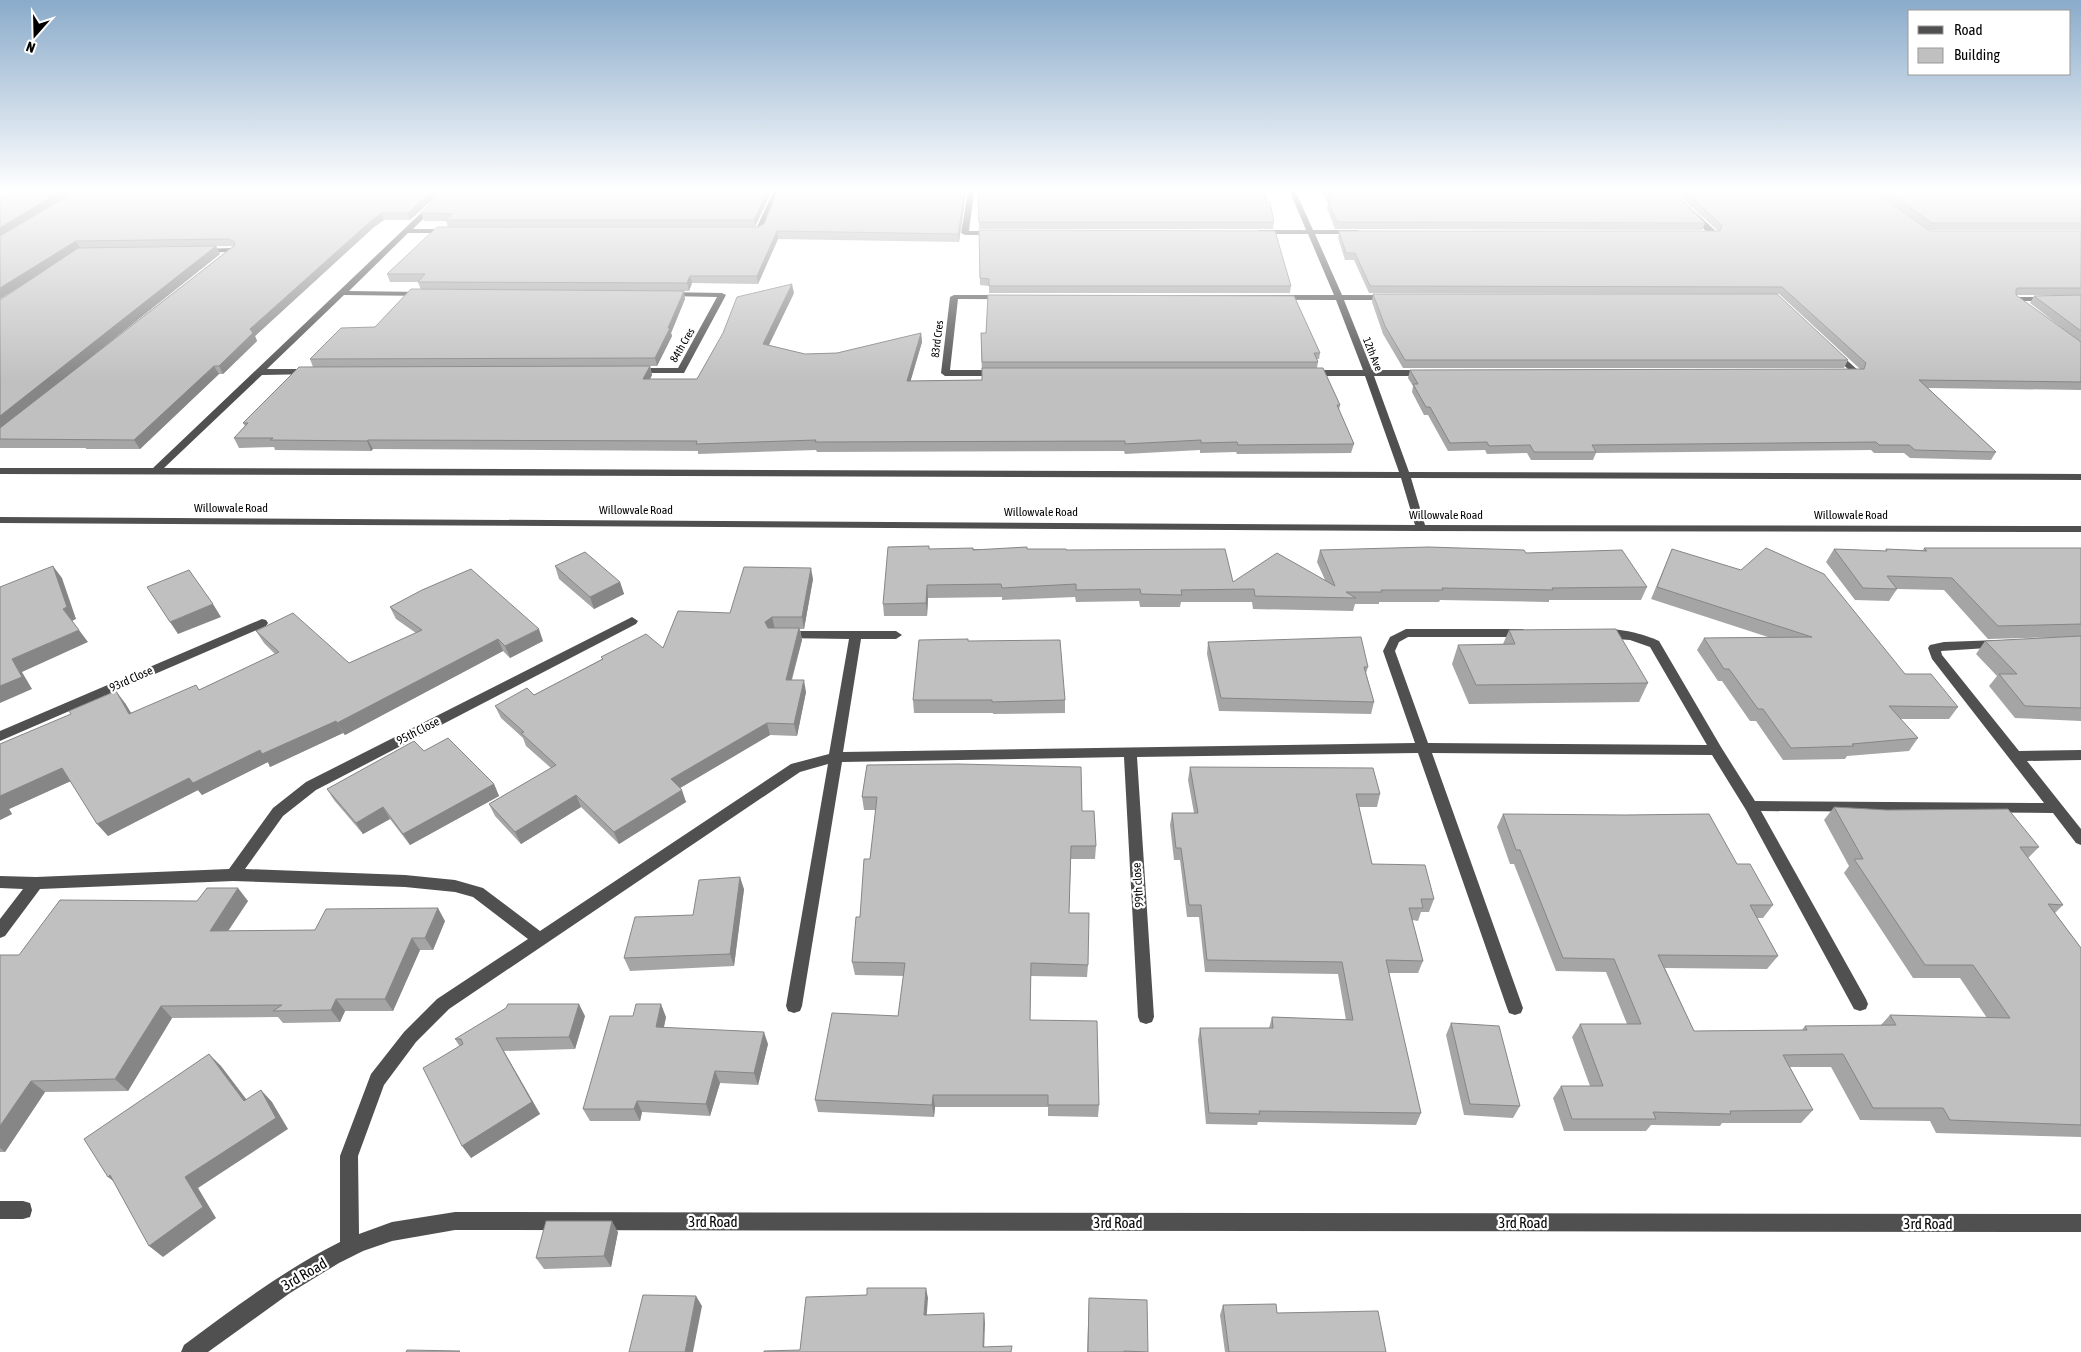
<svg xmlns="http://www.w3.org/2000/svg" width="2081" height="1352" viewBox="0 0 2081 1352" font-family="'Asap Condensed',sans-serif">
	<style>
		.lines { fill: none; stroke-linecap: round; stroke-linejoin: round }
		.minor { fill: #505050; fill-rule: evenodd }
		.wall { fill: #a5a5a5; fill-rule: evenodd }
		.shaded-wall { fill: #868686 }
		.building { fill: #c0c0c0; stroke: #868686 }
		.labels { text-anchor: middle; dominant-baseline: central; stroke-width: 4.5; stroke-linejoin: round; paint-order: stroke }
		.far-street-label { font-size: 11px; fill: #000; stroke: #fff }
		.street-label { font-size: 12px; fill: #000; stroke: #fff }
		.near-street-label { font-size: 15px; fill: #000; stroke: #fff }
	</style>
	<rect width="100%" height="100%" fill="#fff"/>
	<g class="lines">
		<g class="minor">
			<path d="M443,192H450L413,229H452V233H408L349,291L423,292H426V296L344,295L267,369H312L315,370V374L262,375L164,468L1399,472L1365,376H945L941,373L950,297L954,295H1334L1308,234H1259L1255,232L1259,230H1306L1290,192H1296L1313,230H1357L1361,232L1357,234H1315L1342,295L1776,296L1861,373L1857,376H1374L1409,472L2081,474V480L1411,478L1425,525L2081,526V532L1421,531L0,523V517L1415,525L1401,478L0,474V468H153ZM958,299L1336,300L1363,370H950ZM1344,300H1774L1849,370H1372Z"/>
			<polygon points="773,192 779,192 763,231 759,233 746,233 746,229 756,229"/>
			<polygon points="968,192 974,192 969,231 994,231 998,233 997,235 965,235 961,233"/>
			<polygon points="1666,192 1673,192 1717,232 1717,236 1711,236"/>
			<polygon points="233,248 237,250 225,259 221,257 226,252 202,253 198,251 202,249"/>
			<polygon points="665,292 722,293 726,295 684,373 631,373 630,371 634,368 678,368 717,297 668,296 665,296"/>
			<polygon points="2013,297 2081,297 2081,301 2024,301 2029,306 2025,308 2013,301"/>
			<path d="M632,617L638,621L636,624L316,790L283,816L245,869L405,875L455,880L483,888L540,931L791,764L829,754L849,639L781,638L779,635L781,632L785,631H896L902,635L896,639H861L843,752L1415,743L1383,651L1390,637L1406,629H1523L1529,633L1523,637H1408L1399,642L1395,651L1428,743L1707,745L1650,647L1630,640L1603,638L1597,634C1607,623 1647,635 1659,641L1721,747L1755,801L2044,803L1932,659L1928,648L1930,645L1944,642L1999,640L2003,641L2005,644L2003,647L1941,651L1942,655L2019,751L2081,750V760L2027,761L2081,829V845L2076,843L2053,813L1761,811L1866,999L1868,1004L1866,1009L1860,1011L1854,1009L1746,810L1712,755L1432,753L1523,1008L1521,1013L1515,1015L1509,1013L1507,1008L1418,753L1137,757L1154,1017L1152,1022L1146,1024L1140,1022L1138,1017L1124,757L842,762L802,1006L800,1011L794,1013L788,1011L786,1006L828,764L800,772L449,1009L416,1042L384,1085L358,1156L359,1234L392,1222L455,1212L2081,1214V1232L455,1230L392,1241L363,1251L339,1263L290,1293L208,1352H181L184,1345C234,1308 284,1270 340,1242V1156L371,1074L404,1032L437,999L528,939L473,897L455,892L405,887L233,881L40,889L5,936L0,938V919L23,889L0,888V876L36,877L229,869L273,808L306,782Z"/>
			<polygon points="262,619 266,620 268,623 266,626 0,741 0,731"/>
			<polygon points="0,1201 23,1201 30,1203 32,1210 30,1217 23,1219 0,1219"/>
		</g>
	</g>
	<g class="wall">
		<path d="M11,192H441L410,220H384L374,227L255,336L257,341L223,374H219L140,449H86V448H0V300L43,272L0,299V198ZM216,246L80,248L233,246L67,376L220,254Z"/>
		<polygon points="442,192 771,192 755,227 448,227 446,221 424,221 421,213"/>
		<polygon points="966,192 959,242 778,239 758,284 692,283 689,291 421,290 418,282 390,282 387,274 758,227 764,224"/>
		<polygon points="978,192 1267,202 1274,222 1273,229 979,229"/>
		<polygon points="1322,192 1673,192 1705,223 1702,230 1335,229 1327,208 1328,204"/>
		<path d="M1675,192H1875L1930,231H2081V390L1928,388L1996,452L1991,460L1910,458L1904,453H1874L1871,450L1596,453L1593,460H1531L1527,453L1487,454L1485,450L1448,451L1428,415H1424L1412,392L1413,386L1408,378L1410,370L1860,369L1779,294L1369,293L1354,260H1345L1338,238L1339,231H1718ZM2016,295H2076L2034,296L2030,303L2076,339Z"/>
		<polygon points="1875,192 2081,192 2081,230 1929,230"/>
		<polygon points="979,230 1291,286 1290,293 989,293 989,286 980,285"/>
		<polygon points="794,293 769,345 805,354 837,353 921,333 922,342 910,381 982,380 981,333 1320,353 1319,359 1317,359 1318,362 1317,368 1340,405 1339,410 1354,444 1351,453 1237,454 1236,452 1200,453 1200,450 1125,454 1124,451 817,452 816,450 698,454 698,451 373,449 371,451 275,450 274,447 239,448 234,438 245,426 243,423 313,367 310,359 375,327 685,299 671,333 672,336 657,366 650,366 652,375 650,379 697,379"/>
		<polygon points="1373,294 1848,360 1844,368 1403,368 1383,334 1372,302"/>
		<polygon points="1924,548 2081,548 2081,721 2015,718 1989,686 1997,676 1976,654 1985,641 2056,637 1988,639 1944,590 1897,589 1889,601 1855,600 1826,562 1834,549 1885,551 1886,549 1923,550"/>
		<polygon points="929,549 1027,549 1066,550 1233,582 1325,580 1317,562 1320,550 1526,553 1647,587 1641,600 1549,600 1549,602 1440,600 1439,602 1379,602 1379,604 1355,604 1353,611 1253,609 1252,602 1181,602 1180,607 1140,607 1139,601 1076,602 1075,597 1002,600 1002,597 928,598 927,616 884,616 883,604"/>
		<polygon points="1672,549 1905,674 1958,707 1949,719 1900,719 1918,738 1909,751 1847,756 1845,759 1783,760 1756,721 1750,721 1722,681 1718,681 1697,650 1704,638 1768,637 1651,599"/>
		<polygon points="555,566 620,582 624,594 594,609 559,579"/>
		<polygon points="813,579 804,629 800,629 802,640 792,680 806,692 797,736 770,735 680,788 686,802 619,844 581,807 521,844 495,816 489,804 551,768 526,746 523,738 501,718 495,706 534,695 602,659 601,657 663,648 730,613"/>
		<polygon points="390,607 543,641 510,658 503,651 345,735 343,733 270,767 268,762 202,795 198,790 108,836 71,781 9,809 12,814 0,820 0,744 125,703 131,713 199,690 275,654 264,643 256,631 349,663 416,633 396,619"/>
		<polygon points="1509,630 1648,683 1639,702 1469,704 1452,664 1458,645 1503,644"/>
		<polygon points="1208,642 1368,667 1366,673 1374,702 1371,714 1219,711 1207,654"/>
		<polygon points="913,700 1065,700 1065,713 993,714 993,713 914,713"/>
		<polygon points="424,751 494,784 499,796 410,845 390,819 363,834 334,800 327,789"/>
		<polygon points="867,765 1082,811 1096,846 1095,859 1071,859 1069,913 1088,965 1087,977 1031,976 1030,1020 1099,1105 1098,1117 1048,1116 1048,1107 935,1107 934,1117 818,1112 815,1100 898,1016 904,976 855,975 852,962 870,859 876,810 864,810 862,797"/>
		<polygon points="1190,767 1380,794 1377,807 1359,807 1372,864 1434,899 1429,912 1421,912 1418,921 1412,920 1423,961 1418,973 1388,973 1421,1113 1416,1125 1258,1122 1257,1125 1206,1124 1198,1040 1200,1028 1269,1028 1272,1017 1346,1020 1338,974 1205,972 1199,917 1187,917 1180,860 1174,860 1170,825 1172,813 1194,813 1188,780"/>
		<polygon points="1834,807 2039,847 2028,858 2063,905 2055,913 2081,948 2081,1137 1936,1133 1930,1121 1860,1120 1831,1067 1790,1067 1813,1110 1801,1123 1722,1123 1720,1126 1651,1125 1646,1131 1564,1131 1553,1098 1561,1086 1590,1086 1572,1037 1580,1024 1627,1024 1606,972 1556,971 1514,864 1510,864 1497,827 1503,814 1737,864 1773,905 1763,918 1757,918 1778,956 1767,969 1665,968 1694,1031 1802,1030 1805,1026 1880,1026 1890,1015 1987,1018 1960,978 1913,978 1844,873 1849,866 1824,820"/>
		<polygon points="744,889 734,966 630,971 624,958 693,915"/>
		<polygon points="197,901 248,901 228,931 315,930 445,921 433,950 420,950 393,1011 345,1011 340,1022 283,1023 278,1017 172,1018 128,1091 45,1092 5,1152 0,1152 0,955 19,955"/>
		<polygon points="585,1016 575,1049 504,1051 540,1114 471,1158 460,1047 455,1039"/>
		<polygon points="633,1016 666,1017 664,1027 768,1044 758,1085 720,1083 710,1116 642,1112 640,1121 590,1121 583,1109"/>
		<polygon points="1451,1023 1520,1106 1513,1118 1464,1115 1446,1035"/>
		<polygon points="618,1232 611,1267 544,1269 536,1258"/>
		<polygon points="1089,1298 1148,1352 1087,1352"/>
		<polygon points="1223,1305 1277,1313 1386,1352 1225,1352 1220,1315"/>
	</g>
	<g class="shaded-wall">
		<polygon points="59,192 74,192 0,238 0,228"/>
		<polygon points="431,192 441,192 410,220 408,213"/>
		<polygon points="767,192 771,192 755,227 754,220"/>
		<polygon points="965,192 966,192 959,242 958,234"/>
		<polygon points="382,213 384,220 374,227 255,336 257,341 223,374 219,366 250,329 372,220"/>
		<polygon points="777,231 778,239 758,284 757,276"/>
		<polygon points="76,241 80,248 0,299 0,288"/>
		<polygon points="216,246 220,254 0,430 0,416"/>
		<polygon points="690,276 692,283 689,291 687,283"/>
		<polygon points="792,284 794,293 765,353 763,344"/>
		<polygon points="684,291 685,299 671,333 672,336 657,366 655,358"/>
		<polygon points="921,333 922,342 908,390 907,381"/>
		<polygon points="214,366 219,374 140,449 134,440"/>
		<polygon points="650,366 652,375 645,389 643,379"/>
		<polygon points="368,440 373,449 371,451 367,441"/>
		<polygon points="53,566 62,578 76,619 72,621 63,609"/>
		<polygon points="811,568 813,579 804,629 802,617"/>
		<polygon points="620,582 624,594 594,609 590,597"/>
		<polygon points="927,585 928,598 927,616 926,603"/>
		<polygon points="213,604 221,617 178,634 170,622"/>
		<polygon points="772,617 775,629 767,634 765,622"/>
		<polygon points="799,628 802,640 788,692 786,680"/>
		<polygon points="539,629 543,641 510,658 505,646"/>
		<polygon points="79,630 88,642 22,672 32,689 0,703 0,686 12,659"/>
		<polygon points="498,639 503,651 345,735 337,723"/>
		<polygon points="804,680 806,692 797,736 794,724"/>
		<polygon points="116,691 125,703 139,726 129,714"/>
		<polygon points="336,721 343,733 270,767 268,762 202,795 198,790 108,836 97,824 189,778"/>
		<polygon points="767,723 770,735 675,791 671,779"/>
		<polygon points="62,768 73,780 9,809 12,814 0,820 0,796"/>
		<polygon points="494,784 499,796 410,845 403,834"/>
		<polygon points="682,790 686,802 619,844 614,832"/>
		<polygon points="576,795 581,807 521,844 515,832"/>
		<polygon points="383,807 390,819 363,834 356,823"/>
		<polygon points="740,877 744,889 734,966 730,954"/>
		<polygon points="238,888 248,901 220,943 210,931"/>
		<polygon points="438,908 445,921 433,950 425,938"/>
		<polygon points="412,938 420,950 393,1011 385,999"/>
		<polygon points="336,999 345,1011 340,1022 331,1010"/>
		<polygon points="579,1004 585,1016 575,1049 569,1037"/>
		<polygon points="661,1004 666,1017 661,1039 656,1027"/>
		<polygon points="161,1006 172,1018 128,1091 115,1079"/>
		<polygon points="764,1032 768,1044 758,1085 754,1073"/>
		<polygon points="496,1038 540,1114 471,1158 462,1146"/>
		<polygon points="209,1054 221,1066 256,1112 244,1101"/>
		<polygon points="715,1071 720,1083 710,1116 706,1104"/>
		<polygon points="31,1081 45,1092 5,1152 0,1148 0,1126"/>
		<polygon points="261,1090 272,1102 288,1129 198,1188 216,1218 163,1257 149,1246 185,1177"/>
		<polygon points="933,1095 935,1107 934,1117 932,1105"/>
		<polygon points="637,1101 642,1112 640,1121 634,1109"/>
		<polygon points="110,1175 122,1188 108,1177"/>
		<polygon points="612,1221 618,1232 611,1267 604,1256"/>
		<polygon points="926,1288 928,1298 926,1325 924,1315"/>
		<polygon points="696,1296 702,1306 693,1352 685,1352"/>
		<polygon points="984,1313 985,1323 984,1352 983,1347"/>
	</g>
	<g class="building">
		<polygon points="11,192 59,192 0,228 0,198"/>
		<polygon points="74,192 431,192 408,213 382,213 372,220 250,329 253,333 219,366 214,366 134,440 0,439 0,428 234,246 235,242 229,239 76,241 0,288 0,236"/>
		<polygon points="442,192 767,192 754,220 445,220 452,214 421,213"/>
		<polygon points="777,192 965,192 958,234 777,231 757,276 690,276 687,283 418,282 425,274 387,274 437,227 758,227 764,224"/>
		<polygon points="978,192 1265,192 1267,202 1270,202 1274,222 979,222"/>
		<polygon points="1327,192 1673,192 1705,223 1337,222 1328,201 1331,201"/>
		<polygon points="1685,192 1875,192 1930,231 2081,231 2081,288 2017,288 2016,290 2016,295 2081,342 2081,382 1919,380 1996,452 1915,450 1909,445 1879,445 1876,442 1592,445 1596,452 1534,452 1530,445 1489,446 1487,442 1450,443 1430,407 1426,407 1413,384 1418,384 1410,370 1864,369 1866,363 1782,287 1370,286 1355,253 1346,253 1339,231 1720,231 1722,225"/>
		<polygon points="1888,192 2081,192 2081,223 1932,223"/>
		<polygon points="979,230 1275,231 1291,286 989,286 989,279 980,278"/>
		<polygon points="216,246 0,416 0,300 78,248"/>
		<polygon points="792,284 763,344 805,354 837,353 921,333 907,381 982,380 982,368 1323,368 1340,405 1337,405 1354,444 1238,445 1237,442 1201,443 1201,440 1125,444 1125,441 815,442 816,440 696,444 697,441 368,440 367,441 270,440 273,438 234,438 248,423 243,423 299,367 650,366 643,379 697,379 723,333 737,297"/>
		<polygon points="411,289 684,291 668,328 670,328 655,358 310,359 341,328 375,327"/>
		<polygon points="1373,294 1777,294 1848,360 1405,360 1385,326"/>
		<polygon points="988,295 1294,296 1320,353 1314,353 1318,362 982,362 981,333 986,333"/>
		<polygon points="2081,295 2081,331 2034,296"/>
		<polygon points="929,546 929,549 973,548 973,550 1027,547 1027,549 1066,549 1066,550 1225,549 1233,582 1277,553 1335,586 1320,550 1428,547 1524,550 1526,553 1622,550 1647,587 1552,588 1553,590 1442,588 1443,590 1381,590 1382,592 1346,592 1356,598 1255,596 1254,589 1181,590 1182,595 1141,594 1140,589 1076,590 1076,584 1002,588 1001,584 927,585 926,603 883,604 888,547"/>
		<polygon points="1766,548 1824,574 1905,674 1931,674 1958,707 1889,706 1918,738 1852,744 1854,746 1791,748 1763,709 1758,709 1729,669 1724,669 1704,638 1812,637 1657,587 1672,549 1741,570"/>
		<polygon points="1924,548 2081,548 2081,624 1998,626 1952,578 1887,576 1897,589 1863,588 1834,549 1887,551 1886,549 1927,551"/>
		<polygon points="585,552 620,582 590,597 555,566"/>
		<polygon points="53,566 67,607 63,609 79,630 12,659 22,677 0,686 0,587"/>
		<polygon points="744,567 811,568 802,617 772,617 765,622 768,628 799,628 786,680 804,680 794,724 767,723 671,779 682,790 614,832 576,795 515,832 489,804 556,765 521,733 524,732 495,706 527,688 534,695 603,659 601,657 646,634 663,648 678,611 730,613"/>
		<polygon points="471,569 539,629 505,646 498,639 337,723 336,721 262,754 260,750 193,783 189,778 97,824 62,768 0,796 0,744 71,714 69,711 116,691 129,714 196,685 199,690 279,652 256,631 293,613 349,663 422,630 390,607 422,590"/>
		<polygon points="189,570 213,604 170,622 147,587"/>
		<polygon points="1616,629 1648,683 1476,685 1458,645 1515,644 1509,630"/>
		<polygon points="2081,636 2081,708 2025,706 1999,674 2017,674 1985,641"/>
		<polygon points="1361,637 1368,667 1364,667 1374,702 1221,698 1208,642"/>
		<polygon points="968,639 968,641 1060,640 1065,700 992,702 992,700 913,700 919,640"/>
		<polygon points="448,738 494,784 403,834 383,807 356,823 327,789 414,741 424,751"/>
		<polygon points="958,764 1081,767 1082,811 1094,811 1096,846 1071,846 1069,913 1089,913 1088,965 1031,963 1030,1020 1097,1021 1099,1105 1048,1105 1048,1095 933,1095 932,1105 815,1100 832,1013 898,1016 905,963 852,962 856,917 860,917 864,859 870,859 877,797 862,797 867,765"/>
		<polygon points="1190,767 1373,768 1380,794 1356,794 1372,864 1425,865 1434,899 1421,899 1423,908 1409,908 1423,961 1386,960 1421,1113 1259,1111 1260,1114 1209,1113 1200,1028 1273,1028 1272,1017 1353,1020 1342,962 1207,960 1201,905 1189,905 1181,848 1176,848 1172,813 1198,813"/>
		<polygon points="1834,807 1887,810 2008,809 2039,847 2020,847 2063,905 2048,904 2081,948 2081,1125 1950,1120 1943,1108 1873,1108 1843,1054 1783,1055 1813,1110 1730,1111 1731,1114 1653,1112 1656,1119 1572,1119 1561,1086 1603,1086 1580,1024 1641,1024 1614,959 1563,958 1520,850 1516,850 1503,814 1625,815 1709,814 1737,864 1750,864 1773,905 1750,905 1778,956 1658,955 1694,1031 1807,1030 1805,1026 1896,1025 1890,1015 2010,1018 1973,965 1925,965 1854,859 1863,859"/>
		<polygon points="740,877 730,954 624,958 635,917 693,915 699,880"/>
		<polygon points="207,888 238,888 210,931 315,930 326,909 438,908 425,938 412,938 385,999 336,999 331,1010 273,1011 282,1005 161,1006 115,1079 31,1081 0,1126 0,955 19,955 60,900 197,901"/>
		<polygon points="508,1004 579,1004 569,1037 496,1038 532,1102 462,1146 423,1068 463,1044 461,1039 455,1039 506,1008"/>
		<polygon points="636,1004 661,1004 656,1027 764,1032 754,1073 715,1071 706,1104 637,1101 634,1109 583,1109 610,1016 633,1016"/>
		<polygon points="1451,1023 1499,1026 1520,1106 1470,1104"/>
		<polygon points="209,1054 244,1101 261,1090 276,1118 185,1177 203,1207 149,1246 110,1175 108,1177 84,1139"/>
		<polygon points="546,1221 612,1221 604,1256 536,1258"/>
		<polygon points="867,1288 926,1288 924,1315 984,1313 983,1347 1012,1346 1011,1352 764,1352 764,1351 800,1350 806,1297 867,1295"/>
		<polygon points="643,1295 696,1296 685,1352 629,1352"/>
		<polygon points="1089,1298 1147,1300 1148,1352 1124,1351 1124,1352 1088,1352"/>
		<polygon points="1276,1304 1277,1313 1378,1311 1386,1352 1229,1352 1223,1305"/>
		<polygon points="407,1350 460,1351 459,1352 406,1352"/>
	</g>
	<linearGradient id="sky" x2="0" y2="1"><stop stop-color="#8aabca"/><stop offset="0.5" stop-color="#fff"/><stop offset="1" stop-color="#fff" stop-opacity="0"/></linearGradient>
	<rect width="2081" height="381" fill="url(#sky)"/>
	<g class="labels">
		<g class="far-street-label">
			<text transform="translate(937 339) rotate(-83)">83rd Cres</text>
			<text transform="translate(682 345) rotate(-60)">84th Cres</text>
			<text transform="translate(1373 354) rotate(68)">12th Ave</text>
		</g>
		<g class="street-label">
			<text x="231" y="508">Willowvale Road</text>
			<text x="636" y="510">Willowvale Road</text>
			<text x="1041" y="512">Willowvale Road</text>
			<text x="1446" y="515">Willowvale Road</text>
			<text x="1851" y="515">Willowvale Road</text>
			<text transform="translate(131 679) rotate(-24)">93rd Close</text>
			<text transform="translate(418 731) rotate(-27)">95th Close</text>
			<text transform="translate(1138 885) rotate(-94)">99th close</text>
		</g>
		<g class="near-street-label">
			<text x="713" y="1221">3rd Road</text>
			<text x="1118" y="1222">3rd Road</text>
			<text x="1523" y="1222">3rd Road</text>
			<text x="1928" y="1223">3rd Road</text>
			<text transform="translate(304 1274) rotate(-30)">3rd Road</text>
		</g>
	</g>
	<rect x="1908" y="10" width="162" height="65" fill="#ffffff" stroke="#999999"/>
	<rect x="1918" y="26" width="25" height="8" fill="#505050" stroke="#999999"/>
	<text x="1954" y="35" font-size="15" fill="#000000">Road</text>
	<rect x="1918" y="48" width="25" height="15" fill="#c0c0c0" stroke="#999999"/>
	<text x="1954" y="60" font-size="15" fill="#000000">Building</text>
	<g transform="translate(35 35) rotate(200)" stroke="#ffffff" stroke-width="4" paint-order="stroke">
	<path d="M0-4L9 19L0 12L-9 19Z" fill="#000000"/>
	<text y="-8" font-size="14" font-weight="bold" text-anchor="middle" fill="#000000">N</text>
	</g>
</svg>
